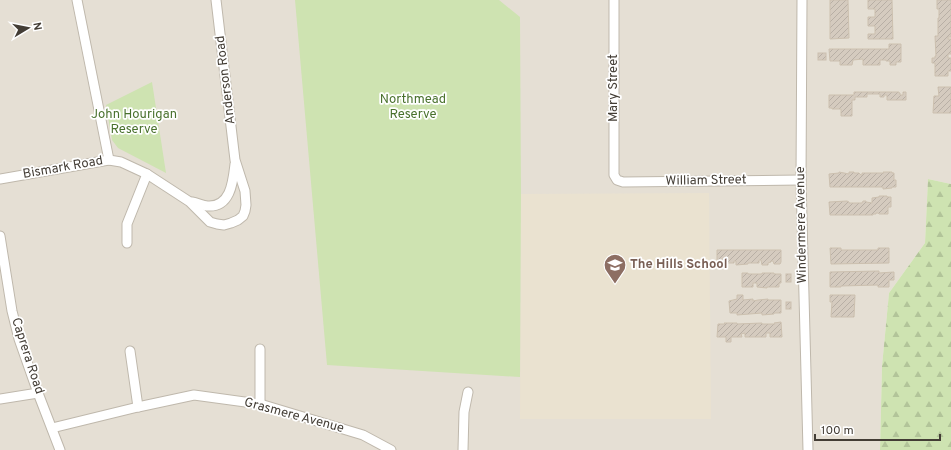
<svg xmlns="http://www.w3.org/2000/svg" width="951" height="450" viewBox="0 0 951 450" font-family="Overpass,sans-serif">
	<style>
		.residential { fill: #e5dfd4 }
		.education { fill: #eae2d0 }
		.forest { fill: url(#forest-firs) }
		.park { fill: #cee3b1 }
		.building { fill: url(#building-hatch); stroke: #ccc0af }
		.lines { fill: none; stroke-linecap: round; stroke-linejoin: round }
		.street-casing { stroke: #bfb8ac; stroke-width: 11 }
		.street { stroke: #fff; stroke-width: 9 }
		.labels { text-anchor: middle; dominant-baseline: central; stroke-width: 3.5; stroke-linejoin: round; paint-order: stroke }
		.street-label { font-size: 13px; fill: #433d35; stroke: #fff }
		.park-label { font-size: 13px; fill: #49712d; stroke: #fff }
		.education-label { font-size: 13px; font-weight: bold; fill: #785e54; stroke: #fff; text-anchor: start }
	</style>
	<defs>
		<pattern id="forest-firs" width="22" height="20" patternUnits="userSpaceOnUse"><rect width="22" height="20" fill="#cee3b1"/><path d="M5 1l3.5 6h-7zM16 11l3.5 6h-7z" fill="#b2c499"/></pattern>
		<pattern id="building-hatch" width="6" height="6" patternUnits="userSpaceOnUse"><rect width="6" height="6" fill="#d5cbbf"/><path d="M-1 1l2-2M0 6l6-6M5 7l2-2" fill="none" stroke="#b8afa5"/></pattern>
	</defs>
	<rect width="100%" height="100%" fill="#f1ede5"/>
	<polygon class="residential" points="0,0 951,0 951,184 928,179 925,243 889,293 882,366 880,450 0,450"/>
	<polygon class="education" points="709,193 711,419 520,419 521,194"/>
	<polygon class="forest" points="928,179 951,184 951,450 880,450 882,366 889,293 925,243"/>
	<g class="park">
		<polygon points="295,0 499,0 520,17 521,194 520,377 327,365"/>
		<polygon points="152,82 166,173 118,148 112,140 106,105"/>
	</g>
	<g class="building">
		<polygon points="830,0 848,0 849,38 830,39"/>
		<polygon points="868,0 892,0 893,39 868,39 868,34 875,34 875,26 868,26 868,17 875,17 875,9 868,9"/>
		<polygon points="937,0 951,0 951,37 948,37 948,39 951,39 951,54 948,54 948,58 951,58 951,71 948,71 948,76 935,76 935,63 932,63 932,58 935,58 935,56 936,56 935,36 938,36 938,18 939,18 939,9 937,9"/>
		<polygon points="889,44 901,44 901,62 896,62 896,65 890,65 890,61 886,61 886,60 880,60 880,65 863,65 863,59 853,60 852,65 840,65 840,61 830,61 829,49 889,49"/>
		<rect x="818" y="53" width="8" height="7"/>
		<polygon points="938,87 951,87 951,113 933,113 934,96 939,96"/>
		<polygon points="854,92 899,92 899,93 900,93 900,95 903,95 903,92 906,92 906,100 887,100 887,95 884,95 884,97 880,97 880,94 867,94 867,97 855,97 855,100 852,100 852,116 841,116 841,109 832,109 832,108 829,108 829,95 854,95"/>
		<polygon points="839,172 849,174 849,172 854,172 854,173 859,173 861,175 862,175 862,173 884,173 883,172 892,172 892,173 894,173 894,180 896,180 896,187 892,187 892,188 883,189 883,187 830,187 829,174 839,173"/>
		<polygon points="879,196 887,196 887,197 891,197 891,207 888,207 888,214 879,214 878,213 876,213 876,214 873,214 873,215 830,215 829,202 847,201 849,202 849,203 862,203 863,201 866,201 866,202 872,203 872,198 879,197"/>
		<polygon points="830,248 841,248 841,250 878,250 878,248 889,248 889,263 831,264"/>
		<polygon points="717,250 781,250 781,262 780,264 774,264 773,261 771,261 771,262 768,263 768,265 762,265 761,260 759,260 759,263 748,263 748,264 736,265 736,261 734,261 734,263 724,263 724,264 718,265 718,263 717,263"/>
		<polygon points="879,271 879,273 894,272 894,280 889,280 889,287 878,287 878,285 841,286 841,287 830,287 830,272"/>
		<polygon points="742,273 748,273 748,274 762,274 762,273 774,273 774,274 781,274 781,283 779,283 779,287 767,287 767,288 757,287 757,283 753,283 753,287 742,287"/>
		<rect x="786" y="274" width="5" height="8"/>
		<polygon points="737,295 743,295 743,300 753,299 753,301 758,300 768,299 768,300 781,300 781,313 774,313 774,314 762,315 762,313 737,315 737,313 730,313 729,301 737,299"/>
		<polygon points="830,295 855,295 854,317 831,317 832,302 830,302"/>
		<rect x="786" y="302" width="5" height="7"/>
		<polygon points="781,322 782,337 770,337 770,333 766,333 766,337 745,337 745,333 741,334 742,337 731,337 731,342 726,342 726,337 717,337 718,324 725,324 724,323 737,323 737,324 762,323 762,324 775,324 774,323"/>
	</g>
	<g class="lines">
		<g class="street-casing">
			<g id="street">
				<polyline points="77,0 109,160"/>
				<polyline points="614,0 614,175 617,180 623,182 801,180"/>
				<polyline points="802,0 801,180 808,450"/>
				<polyline points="0,179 109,160 121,162 147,174 190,202 210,222 217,224 224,225 231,223 238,220 243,216 245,211 246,205 245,191 235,160 216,0"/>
				<path d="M192,202C197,203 202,205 207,206C231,208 233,181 235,164"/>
				<polyline points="0,236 12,311 19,339 38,393 60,450"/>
				<polyline points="127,243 127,224 147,174"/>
				<polyline points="130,351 138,407"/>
				<polyline points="0,399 38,393"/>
				<polyline points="260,404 260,349"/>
				<polyline points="52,428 138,407 194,395 260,404 363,435 391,450"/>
				<polyline points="463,450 464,412 468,392"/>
			</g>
		</g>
		<use href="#street" class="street"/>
	</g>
	<defs>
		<g id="school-pin" transform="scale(1.15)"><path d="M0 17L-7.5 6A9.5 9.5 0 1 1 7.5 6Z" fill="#8d6e63" stroke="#fff"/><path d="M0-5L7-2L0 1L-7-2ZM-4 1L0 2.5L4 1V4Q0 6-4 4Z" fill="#fff"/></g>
	</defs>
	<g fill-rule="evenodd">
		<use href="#school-pin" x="615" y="265"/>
	</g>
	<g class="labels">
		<g class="street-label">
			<text transform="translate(226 80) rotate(-97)">Anderson Road</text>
			<text transform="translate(614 88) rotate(-90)">Mary Street</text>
			<text transform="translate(63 168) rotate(-10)">Bismark Road</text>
			<text transform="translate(706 181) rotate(-1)">William Street</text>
			<text transform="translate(802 225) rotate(-91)">Windermere Avenue</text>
			<text transform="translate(27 356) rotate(72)">Caprera Road</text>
			<text transform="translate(294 416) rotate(15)">Grasmere Avenue</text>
		</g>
		<g class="park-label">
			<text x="413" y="100">Northmead<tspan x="413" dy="15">Reserve</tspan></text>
			<text x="134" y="115">John Hourigan<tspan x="134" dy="15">Reserve</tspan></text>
		</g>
		<g class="education-label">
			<text x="630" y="265">The Hills School</text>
		</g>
	</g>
	<g transform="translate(28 28) rotate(80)" stroke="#ffffff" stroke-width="3" paint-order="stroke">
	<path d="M0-3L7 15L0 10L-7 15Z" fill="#433d35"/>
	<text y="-6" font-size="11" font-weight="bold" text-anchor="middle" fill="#433d35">N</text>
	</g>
	<path d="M815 434v6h125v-6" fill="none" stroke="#433d35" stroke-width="2"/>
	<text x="821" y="434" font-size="12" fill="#433d35" stroke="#ffffff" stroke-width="3" paint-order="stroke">100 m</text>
</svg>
